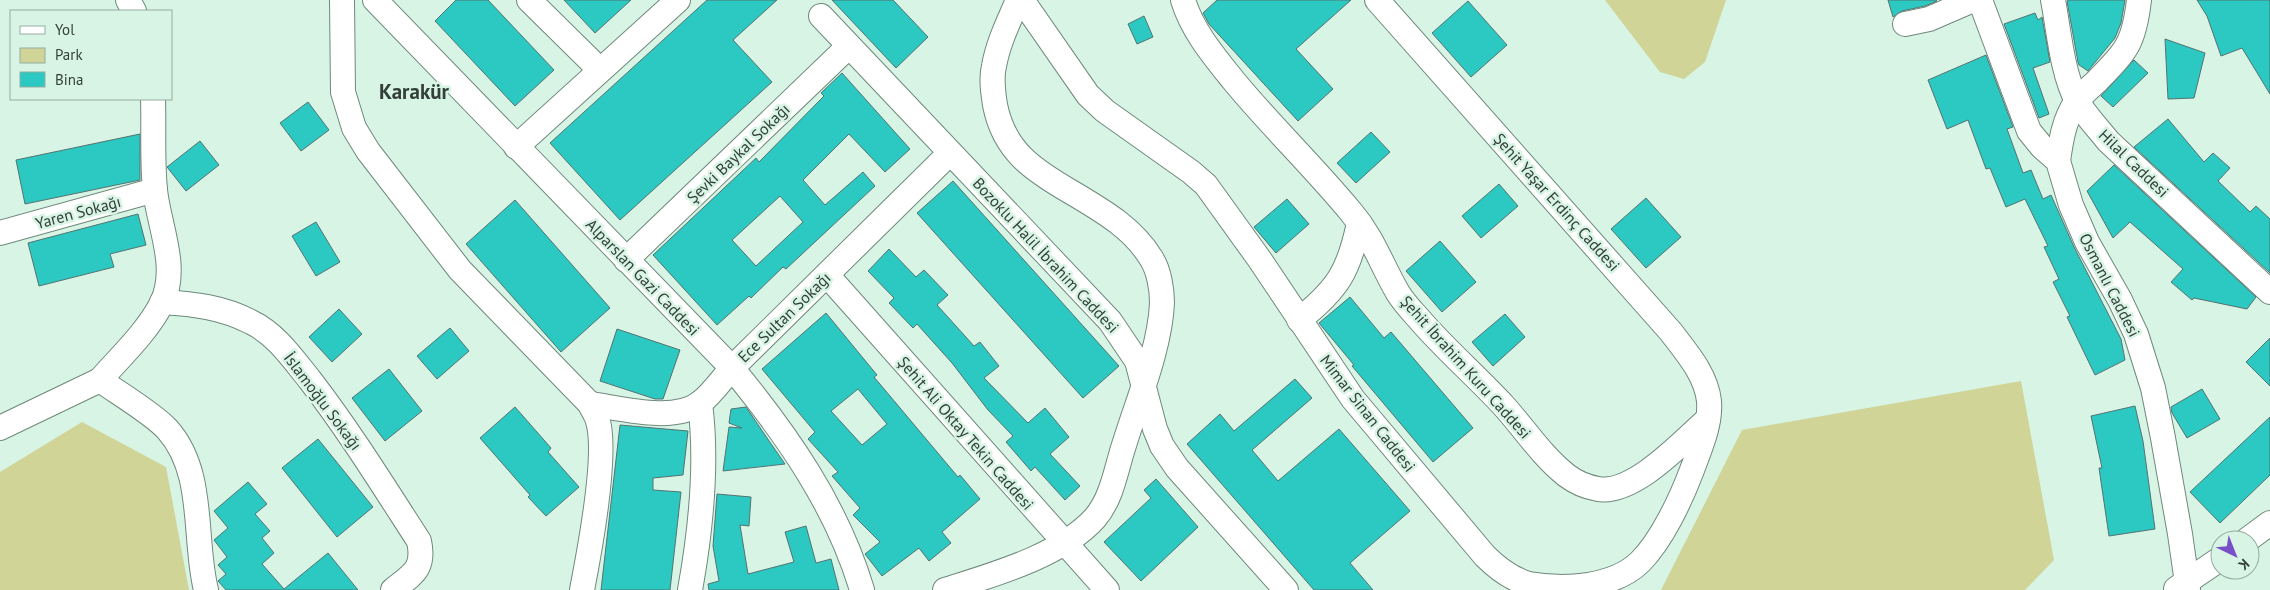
<svg xmlns="http://www.w3.org/2000/svg" width="2270" height="590" viewBox="0 0 2270 590" font-family="'PT Sans',sans-serif">
	<style>
		.green { fill: #d0d497 }
		.building { fill: #2bc9c2; stroke: #547371; fill-rule: evenodd }
		.lines { fill: none; stroke-linecap: round; stroke-linejoin: round }
		.minor-casing { stroke: #6f897c; stroke-width: 26 }
		.minor { stroke: #fff; stroke-width: 24 }
		.labels { text-anchor: middle; dominant-baseline: central; stroke-width: 5; stroke-linejoin: round; paint-order: stroke }
		.street-label { font-size: 16px; fill: #343f3a; stroke: #d7f4e5 }
		.district-label { font-size: 21px; font-weight: bold; fill: #343f3a; stroke: #d7f4e5 }
	</style>
	<rect width="100%" height="100%" fill="#d7f4e5"/>
	<g class="green">
		<polygon points="1605,0 1726,0 1705,62 1684,79 1660,72"/>
		<polygon points="2021,381 2054,560 2025,590 1661,590 1742,430"/>
		<polygon points="82,422 166,467 189,590 0,590 0,472"/>
	</g>
	<g class="building">
		<polygon points="456,0 488,0 554,70 515,106 435,21"/>
		<polygon points="564,0 631,0 595,33"/>
		<polygon points="707,0 777,0 733,40 772,82 620,220 550,143"/>
		<polygon points="832,0 893,0 928,37 896,68"/>
		<polygon points="1217,0 1351,0 1296,49 1333,89 1298,121 1209,24 1203,13"/>
		<polygon points="1888,0 1936,0 1937,1 1925,6 1902,11 1893,17"/>
		<polygon points="2069,0 2125,0 2121,23 2115,38 2088,71 2079,65 2078,62 2067,1"/>
		<polygon points="2197,0 2270,0 2270,94 2242,48 2221,56 2207,16"/>
		<polygon points="1468,1 1507,45 1471,77 1432,33"/>
		<polygon points="2035,13 2038,20 2042,17 2050,62 2033,68 2049,114 2039,118 2004,24"/>
		<polygon points="1144,16 1153,37 1137,44 1128,24"/>
		<polygon points="2165,39 2205,53 2194,98 2168,99"/>
		<polygon points="1986,55 2013,127 2007,129 2023,173 2031,170 2043,199 2051,195 2074,247 2121,339 2125,360 2095,375 2067,317 2070,316 2053,282 2059,279 2044,247 2048,246 2025,199 2006,207 1990,168 1986,169 1968,120 1947,129 1928,80"/>
		<polygon points="2134,60 2148,73 2113,107 2101,96"/>
		<path d="M842,73L910,149L885,172L849,134L803,180L825,205L863,172L875,186L786,269L783,267L751,298L749,296L717,325L653,255L756,158L759,162L824,96L821,93ZM780,196L803,222L756,266L732,240Z"/>
		<polygon points="308,102 329,130 301,151 280,123"/>
		<polygon points="2168,119 2204,162 2213,153 2230,168 2218,181 2250,212 2256,206 2270,219 2270,273 2134,147"/>
		<polygon points="1371,132 1390,152 1356,183 1337,163"/>
		<polygon points="140,134 140,180 25,204 16,160"/>
		<polygon points="200,141 219,165 186,191 167,167"/>
		<polygon points="2114,165 2256,297 2247,309 2194,298 2192,300 2171,282 2183,269 2130,222 2113,238 2087,191"/>
		<polygon points="953,181 1119,366 1083,398 917,213"/>
		<polygon points="1499,184 1518,206 1481,238 1462,216"/>
		<polygon points="1646,198 1681,237 1646,268 1611,229"/>
		<polygon points="1287,199 1309,224 1276,253 1254,227"/>
		<polygon points="515,200 610,308 561,352 466,244"/>
		<polygon points="138,214 146,245 110,254 114,267 39,286 28,243"/>
		<polygon points="316,222 340,262 316,276 292,236"/>
		<polygon points="1440,241 1476,282 1442,312 1406,271"/>
		<polygon points="889,249 916,277 924,270 948,295 937,305 974,346 980,342 999,366 984,378 1028,423 1045,408 1069,437 1050,454 1080,486 1065,500 1035,467 1031,471 1006,442 1013,436 988,410 952,363 917,324 913,328 889,303 894,298 868,271"/>
		<polygon points="1350,297 1384,338 1391,332 1473,428 1433,462 1352,366 1354,365 1319,323"/>
		<polygon points="339,309 362,334 332,362 309,337"/>
		<path d="M826,313L877,375L874,377L958,477L960,475L980,499L942,532L951,543L929,561L919,548L882,576L865,554L880,542L853,515L860,508L832,476L838,472L808,439L815,432L762,369ZM858,389L887,424L862,445L831,411Z"/>
		<polygon points="1505,314 1525,337 1493,366 1472,342"/>
		<polygon points="450,328 469,351 437,379 417,356"/>
		<polygon points="617,329 680,350 663,399 655,399 600,381"/>
		<polygon points="2270,338 2270,386 2246,362"/>
		<polygon points="389,369 422,411 385,441 352,398"/>
		<polygon points="1295,379 1312,398 1252,450 1278,481 1339,429 1391,489 1410,511 1350,563 1373,590 1314,590 1187,444 1220,414 1234,431"/>
		<polygon points="2202,389 2220,419 2187,438 2172,413 2171,407"/>
		<polygon points="2135,406 2143,441 2155,529 2109,536 2099,468 2102,468 2091,416"/>
		<polygon points="515,407 551,448 548,452 579,487 546,516 528,497 530,495 480,438"/>
		<polygon points="746,407 765,435 785,464 723,471 729,427 742,428 729,423 731,409"/>
		<polygon points="2270,417 2270,475 2220,523 2190,492"/>
		<polygon points="620,425 688,431 683,475 653,478 653,490 681,492 670,590 601,590"/>
		<polygon points="318,439 373,507 337,537 282,468"/>
		<polygon points="1156,479 1198,527 1141,581 1104,542 1151,498 1144,490"/>
		<polygon points="248,482 267,504 255,514 270,531 262,538 274,553 262,564 284,589 328,553 358,590 226,590 218,581 226,574 218,565 227,557 214,540 228,528 214,511"/>
		<polygon points="717,494 751,497 749,526 740,525 748,574 794,562 785,532 806,526 816,563 831,559 839,590 709,590 708,584 719,581 713,546"/>
	</g>
	<g class="lines">
		<g class="minor-casing">
			<g id="minor">
				<polyline points="128,0 134,11"/>
				<path d="M342,0L343,92L354,128L368,151L460,270L590,404C592,409 595,413 597,418C609,450 589,554 582,590"/>
				<path d="M375,0L732,368C787,435 837,506 862,590"/>
				<polyline points="529,0 600,70"/>
				<path d="M1022,0L1088,95L1105,111L1191,172L1206,185L1260,260L1353,399L1485,556C1498,569 1511,579 1529,584C1564,590 1613,588 1640,562C1662,540 1681,499 1692,470C1700,448 1711,424 1709,401C1706,374 1686,352 1671,332L1377,0"/>
				<path d="M1183,0C1192,30 1213,55 1233,80C1270,125 1313,166 1351,212C1374,239 1381,264 1398,293C1404,303 1413,312 1420,320C1446,350 1476,376 1503,405C1524,428 1541,455 1566,475C1575,482 1587,487 1598,489C1634,495 1683,441 1708,419"/>
				<polyline points="1980,0 2029,131 2042,147 2058,161 2071,205 2087,242 2120,300 2136,334 2153,388 2163,438 2180,534 2188,590"/>
				<path d="M2053,0C2059,31 2062,73 2077,101C2085,115 2098,128 2108,141L2270,292"/>
				<polyline points="821,16 1110,321 1137,361 1155,429 1162,446 1177,468 1286,590"/>
				<polyline points="1905,24 1929,19 1973,0"/>
				<path d="M153,99C154,129 152,160 155,190C159,227 179,267 162,303C147,332 121,356 100,380C118,393 152,413 167,429C206,472 193,538 206,590"/>
				<polyline points="516,147 678,0"/>
				<path d="M2058,161C2061,140 2064,120 2076,102C2082,94 2091,87 2098,80C2127,50 2134,43 2139,0"/>
				<polyline points="0,233 155,190"/>
				<polyline points="626,260 849,46"/>
				<polyline points="827,275 1107,590"/>
				<path d="M162,302C194,304 222,307 251,322C276,334 293,359 310,380C350,432 384,487 419,541C425,569 413,574 393,590"/>
				<path d="M1299,320C1338,289 1349,271 1359,223"/>
				<path d="M590,404C620,408 674,423 700,403C712,394 722,379 732,368L950,153"/>
				<polyline points="0,428 100,380"/>
				<polyline points="2247,540 2270,523"/>
				<polyline points="2176,589 2220,559"/>
				<path d="M690,590C701,529 708,465 700,403"/>
				<path d="M945,590C992,575 1061,556 1095,518C1113,497 1116,468 1125,442C1138,400 1160,348 1162,303C1162,289 1159,270 1151,258C1132,227 1101,210 1071,192C1033,170 1004,151 995,105C993,92 991,78 994,66C998,43 1009,21 1018,0"/>
			</g>
		</g>
		<use href="#minor" class="minor"/>
	</g>
	<g class="labels">
		<g class="street-label">
			<text transform="translate(738 153) rotate(-44)">Şevki Baykal Sokağı</text>
			<text transform="translate(2134 163) rotate(44)">Hilal Caddesi</text>
			<text transform="translate(1557 202) rotate(48)">Şehit Yaşar Erdinç Caddesi</text>
			<text transform="translate(78 212) rotate(-15)">Yaren Sokağı</text>
			<text transform="translate(1046 255) rotate(47)">Bozoklu Halil İbrahim Caddesi</text>
			<text transform="translate(643 277) rotate(46)">Alparslan Gazi Caddesi</text>
			<text transform="translate(2110 285) rotate(63)">Osmanlı Caddesi</text>
			<text transform="translate(784 317) rotate(-44)">Ece Sultan Sokağı</text>
			<text transform="translate(1466 367) rotate(48)">Şehit İbrahim Kuru Caddesi</text>
			<text transform="translate(323 401) rotate(53)">İslamoğlu Sokağı</text>
			<text transform="translate(1368 413) rotate(52)">Mimar Sinan Caddesi</text>
			<text transform="translate(966 433) rotate(49)">Şehit Ali Oktay Tekin Caddesi</text>
		</g>
		<g class="district-label">
			<text x="414" y="91">Karakür</text>
		</g>
	</g>
	<rect x="10" y="10" width="162" height="90" fill="#d7f4e5" stroke="#96aca1"/>
	<rect x="20" y="26" width="25" height="8" fill="#ffffff" stroke="#96aca1"/>
	<text x="55" y="35" font-size="15" fill="#343f3a">Yol</text>
	<rect x="20" y="48" width="25" height="15" fill="#d0d497" stroke="#96aca1"/>
	<text x="55" y="60" font-size="15" fill="#343f3a">Park</text>
	<rect x="20" y="72" width="25" height="15" fill="#2bc9c2" stroke="#96aca1"/>
	<text x="55" y="85" font-size="15" fill="#343f3a">Bina</text>
	<g transform="translate(2235 555) rotate(137)"><circle r="24" fill="#d7f4e5" stroke="#96aca1"/>
	<path d="M0-4L9 19L0 12L-9 19Z" fill="#784fc8"/>
	<text y="-8" font-size="14" font-weight="bold" text-anchor="middle" fill="#343f3a">K</text>
	</g>
</svg>
